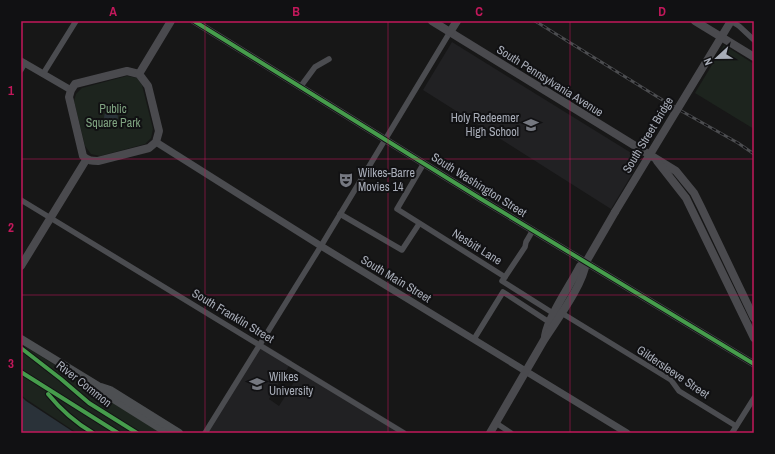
<svg xmlns="http://www.w3.org/2000/svg" width="775" height="454" viewBox="0 0 775 454" font-family="'Archivo Narrow',sans-serif">
	<style>
		.built { fill: #212123 }
		.green { fill: #1d241e }
		.water { fill: #2a3239 }
		.lines { fill: none; stroke-linecap: round; stroke-linejoin: round }
		.minor { stroke: #4b4c50; stroke-width: 5.5 }
		.tertiary { stroke: #4b4c50; stroke-width: 7 }
		.secondary { stroke: #4a4a4e; stroke-width: 8 }
		.primary { stroke: #4d4f52; stroke-width: 8 }
		.rail-casing { stroke: #4b4c4f; stroke-width: 3 }
		.rail { stroke: #111113; stroke-width: 1.5; stroke-dasharray: 4.5; stroke-linecap: butt }
		.secondary-bridge { stroke: #4a4a4e; stroke-width: 8 }
		.cycleway-casing { stroke: #111113; stroke-width: 6 }
		.cycleway { stroke: #469c4c; stroke-width: 4 }
		.grid { fill: none; stroke: #c2185b; stroke-width: 1; stroke-opacity: 0.55 }
		.labels { text-anchor: middle; dominant-baseline: central; stroke-width: 4; stroke-linejoin: round; paint-order: stroke }
		.street-label { font-size: 12px; fill: #a8adb8; stroke: #111113 }
		.park-label { font-size: 12px; fill: #7fa381; stroke: #111113 }
		.poi-label { font-size: 12px; fill: #a8adb8; stroke: #111113; text-anchor: start }
		.neatline { fill: none; stroke: #c2185b; stroke-width: 1.5 }
		.grid-label { font-size: 13px; text-anchor: middle; font-weight: bold; fill: #c2185b }
	</style>
	<rect width="100%" height="100%" fill="#171717"/>
	<g class="built">
		<polygon points="452,42 641,159 611,209 423,90"/>
		<polygon points="262,343 292,361 269,399 279,406 303,368 410,433 205,433"/>
	</g>
	<g class="green">
		<polygon points="724,45 754,64 754,129 695,93"/>
		<polygon points="127,76 137,78 142,85 153,129 151,138 145,144 100,156 91,154 85,146 74,101 76,94 82,88"/>
		<polygon points="21,344 165,433 77,433 26,399 21,395"/>
	</g>
	<g class="water">
		<circle cx="111" cy="117" r="7"/>
		<polygon points="21,396 26,401 75,433 21,433"/>
	</g>
	<g class="lines">
		<g class="minor">
			<polyline points="731,21 739,26 754,40"/>
			<polyline points="21,70 25,63"/>
			<polyline points="43,74 76,21"/>
			<polyline points="301,86 315,67 329,59"/>
			<polyline points="424,163 397,209 505,277 502,281 556,315"/>
			<polyline points="21,200 404,433"/>
			<polyline points="340,214 402,250 419,224"/>
			<polyline points="505,277 525,247 526,242 533,230"/>
			<polyline points="560,312 671,380 679,391 736,426"/>
			<polyline points="474,339 503,292 549,322"/>
			<polyline points="496,423 511,433"/>
			<polyline points="205,433 321,246 450,32"/>
			<polyline points="732,433 754,398"/>
		</g>
		<g class="tertiary">
			<polyline points="194,21 481,199 754,364"/>
			<polyline points="21,61 71,90"/>
			<polyline points="156,142 321,246 627,433"/>
		</g>
		<g class="secondary">
			<polyline points="432,21 676,171 694,193 701,207 754,318"/>
			<polyline points="695,21 754,57"/>
			<polyline points="450,32 457,21"/>
			<path d="M127,71L139,74L148,86L159,131L156,142L149,148L98,161C92,161 88,161 83,156L69,97L71,90L75,84Z"/>
			<polyline points="139,74 171,21"/>
			<polyline points="657,161 686,198 754,338"/>
			<polyline points="21,266 86,160"/>
			<path d="M545,336C548,317 571,284 580,266L586,262"/>
			<path d="M490,433C508,402 526,371 544,340C556,321 584,284 586,262L615,212"/>
		</g>
		<g class="primary">
			<polyline points="21,339 98,386 109,396 168,433"/>
			<polyline points="101,387 110,390 179,433"/>
		</g>
		<g class="rail-casing">
			<polyline id="rail" points="535,21 669,104 738,143 754,154"/>
		</g>
		<use href="#rail" class="rail"/>
		<polyline class="secondary-bridge" points="615,212 731,21"/>
		<g class="cycleway-casing">
			<g id="cycleway">
				<polyline points="194,21 481,199 754,364"/>
				<polyline points="21,348 61,379 89,403 137,433"/>
				<polyline points="21,372 118,433"/>
				<path d="M48,394C61,410 76,423 93,433"/>
			</g>
		</g>
		<use href="#cycleway" class="cycleway"/>
	</g>
	<path class="grid" d="M205,21V433M388,21V433M570,21V433M21,159H754M21,295H754"/>
	<defs>
		<g id="school-bare" transform="scale(1.2)"><path d="M0-5L7-2L0 1L-7-2ZM-4 1L0 2.5L4 1V4Q0 6-4 4Z" fill="#757880" stroke="#111113" stroke-width="2.5" paint-order="stroke"/></g>
		<g id="theatre-bare" transform="scale(1.2)"><path d="M-5-5.5Q0-4 5-5.5V0Q5 5 0 6Q-5 5-5 0ZM-3.3-2.5H-1v1.5H-3.3ZM1-2.5H3.3v1.5H1ZM-2.8 1Q0 5.5 2.8 1Z" fill="#757880" stroke="#111113" stroke-width="2.5" paint-order="stroke"/></g>
		<g id="university-bare" transform="scale(1.2)"><path d="M0-5L7-2L0 1L-7-2ZM-4 1L0 2.5L4 1V4Q0 6-4 4Z" fill="#757880" stroke="#111113" stroke-width="2.5" paint-order="stroke"/></g>
	</defs>
	<g fill-rule="evenodd">
		<use href="#school-bare" x="531" y="125"/>
		<use href="#theatre-bare" x="346" y="180"/>
		<use href="#university-bare" x="257" y="384"/>
	</g>
	<g class="labels">
		<g class="street-label">
			<text transform="translate(550 81) rotate(32)">South Pennsylvania Avenue</text>
			<text transform="translate(648 135) rotate(-59)">South Street Bridge</text>
			<text transform="translate(479 185) rotate(32)">South Washington Street</text>
			<text transform="translate(477 247) rotate(32)">Nesbitt Lane</text>
			<text transform="translate(396 279) rotate(31)">South Main Street</text>
			<text transform="translate(233 316) rotate(31)">South Franklin Street</text>
			<text transform="translate(673 372) rotate(34)">Gildersleeve Street</text>
			<text transform="translate(84 384) rotate(38)">River Common</text>
		</g>
		<g class="park-label">
			<text x="113" y="109">Public<tspan x="113" dy="14">Square Park</tspan></text>
		</g>
		<g class="poi-label">
			<text x="519" y="118" text-anchor="end">Holy Redeemer<tspan x="519" dy="14">High School</tspan></text>
			<text x="358" y="173">Wilkes-Barre<tspan x="358" dy="14">Movies 14</tspan></text>
			<text x="269" y="377">Wilkes<tspan x="269" dy="14">University</tspan></text>
		</g>
	</g>
	<rect width="775" height="454" fill="none" stroke="#111113" stroke-width="44"/>
	<g transform="translate(717 58) rotate(248)" stroke="#111113" stroke-width="3" paint-order="stroke">
	<path d="M0-3L7 15L0 10L-7 15Z" fill="#a8adb8"/>
	<text y="-6" font-size="11" font-weight="bold" text-anchor="middle" fill="#a8adb8">N</text>
	</g>
	<rect x="22" y="22" width="731" height="410" class="neatline"/>
	<g class="grid-label">
		<text x="113" y="16">A</text>
		<text x="296" y="16">B</text>
		<text x="479" y="16">C</text>
		<text x="662" y="16">D</text>
		<text x="11" y="95">1</text>
		<text x="11" y="232">2</text>
		<text x="11" y="368">3</text>
	</g>
</svg>
